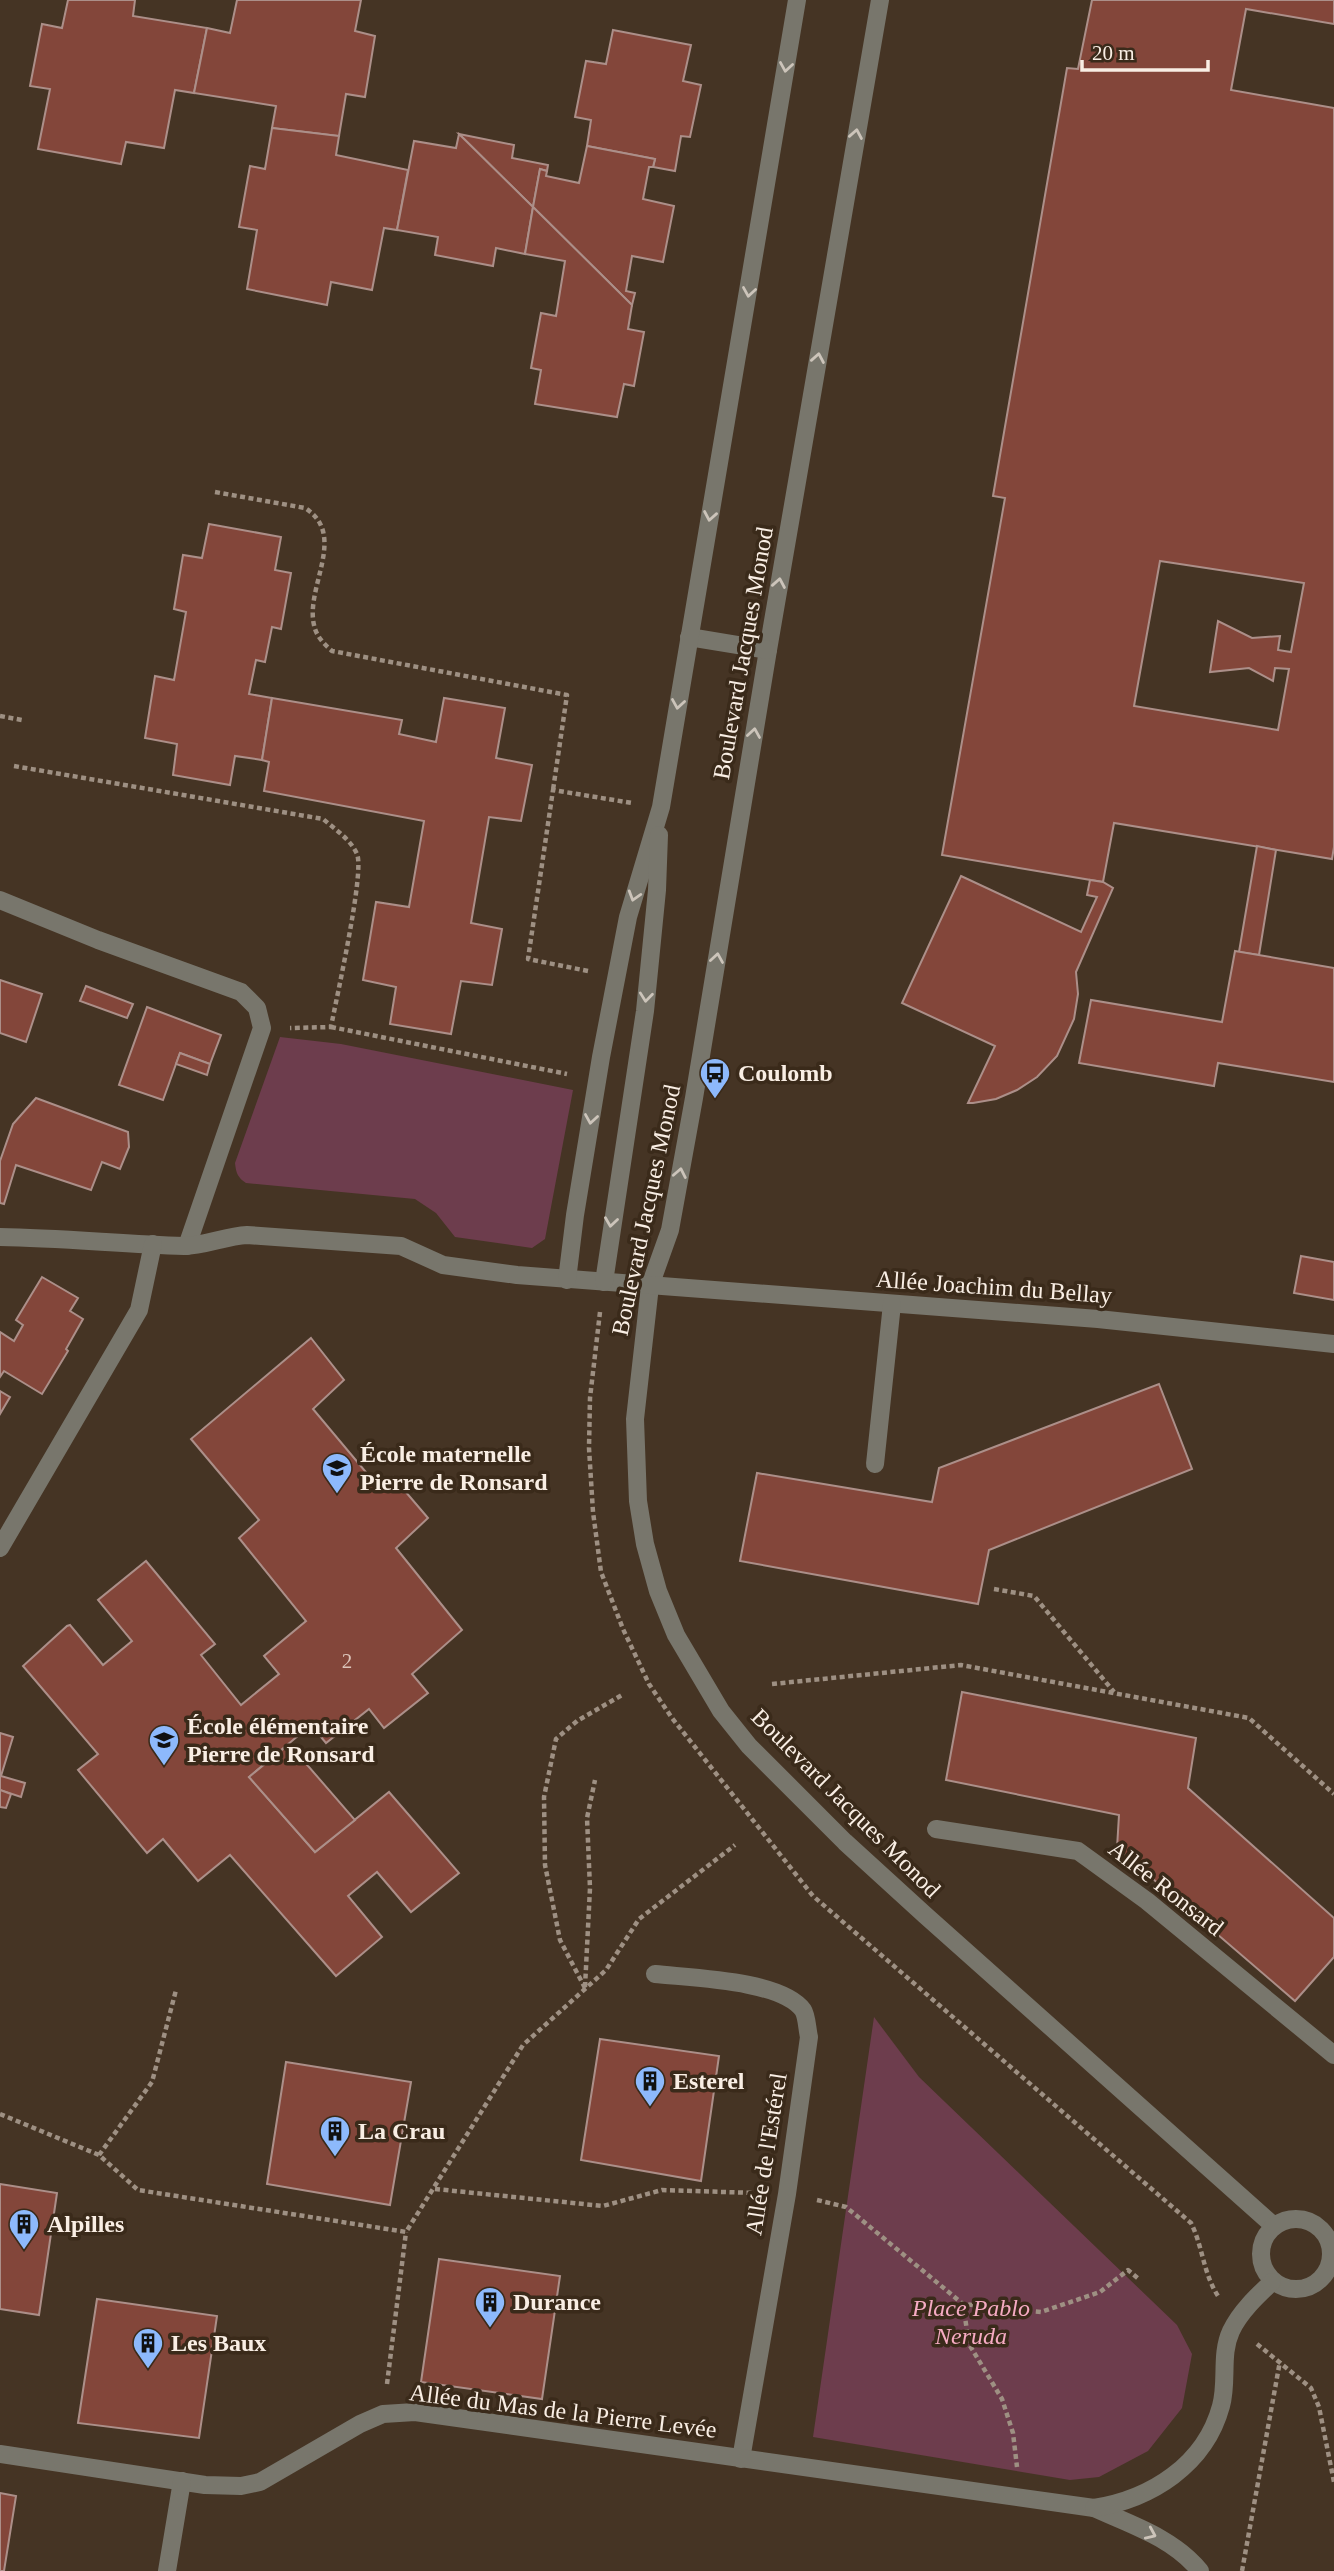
<svg xmlns="http://www.w3.org/2000/svg" width="1334" height="2571" viewBox="0 0 1334 2571" font-family="'Times New Roman',serif">
	<style>
		.green { fill: #6d3d4d }
		.building { fill: #83463a; stroke: #ac8f89; stroke-width: 2; fill-rule: evenodd }
		.lines { fill: none; stroke-linecap: round; stroke-linejoin: round }
		.path { stroke: #9e9083; stroke-width: 4.5; stroke-dasharray: 5 3.5; stroke-linecap: butt }
		.minor { stroke: #78766c; stroke-width: 18 }
		.oneway { stroke: #ccc4ba }
		.labels { text-anchor: middle; dominant-baseline: central; stroke-width: 7; stroke-linejoin: round; paint-order: stroke }
		.number-label { font-size: 21px; fill: #dcc4ba }
		.street-label { font-size: 24px; fill: #f9eee4; stroke: #3a2a1a }
		.poi-label { font-size: 24px; font-weight: bold; fill: #f9eee4; stroke: #3a2a1a; text-anchor: start }
		.park-label { font-size: 24px; font-style: italic; fill: #f6abc3; stroke: #3a2a1a }
	</style>
	<rect width="100%" height="100%" fill="#453424"/>
	<g class="green">
		<path d="M280,1037L341,1044L573,1090L545,1239L532,1248L455,1237L436,1213L415,1199L246,1183C238,1178 236,1173 235,1163Z"/>
		<polygon points="874,2017 919,2077 1177,2325 1192,2354 1182,2408 1148,2451 1099,2477 1070,2480 813,2437"/>
	</g>
	<g class="building">
		<polygon points="68,0 135,0 133,16 207,28 194,93 175,90 164,148 126,142 121,164 38,149 50,89 30,86 42,24 62,28"/>
		<polygon points="237,0 361,0 355,31 375,36 365,97 346,94 339,136 272,128 276,106 194,93 207,28 230,33"/>
		<path d="M1092,0H1334V24L1246,9L1231,90L1334,108V847L1332,859L1114,823L1103,882L942,855L1005,498L993,496L1067,68L1078,69ZM1160,561L1304,583L1291,652L1278,650L1280,636L1252,638L1218,621L1210,672L1249,668L1273,681L1275,668L1289,669L1278,730L1134,706Z"/>
		<polygon points="613,30 691,45 683,81 701,85 690,137 681,136 675,171 653,167 655,159 587,146 591,120 575,117 586,61 606,64"/>
		<polygon points="272,128 339,136 336,155 408,170 397,230 384,228 372,290 331,282 327,305 247,289 257,230 239,227 250,166 265,169"/>
		<polygon points="459,134 514,145 512,158 548,165 547,171 540,169 533,207"/>
		<polygon points="459,134 533,207 525,254 496,248 493,266 435,255 438,237 397,230 414,141 456,148"/>
		<polygon points="587,146 655,159 653,167 649,167 643,199 674,206 663,262 632,256 626,291 635,293 632,305 533,207 540,169 547,171 546,176 579,183"/>
		<polygon points="533,207 632,305 628,329 644,332 634,386 624,384 617,417 535,404 541,370 531,368 541,313 556,316 565,261 525,254"/>
		<polygon points="209,524 281,537 275,570 291,573 281,629 272,627 265,662 256,660 249,694 272,698 262,760 235,756 230,785 173,775 177,744 145,738 155,676 174,680 186,612 174,609 183,555 202,558"/>
		<polygon points="272,698 402,720 399,734 436,742 444,698 505,708 496,758 532,765 521,821 489,817 471,923 502,929 492,985 461,981 451,1034 390,1024 396,987 363,980 376,902 409,907 424,821 264,791 269,762 262,760"/>
		<polygon points="1257,846 1276,850 1259,955 1239,952"/>
		<polygon points="961,876 1081,932 1097,897 1087,895 1090,880 1103,882 1113,888 1076,972 1078,994 1074,1019 1057,1056 1037,1077 1017,1090 996,1099 973,1103 968,1103 995,1046 902,1003"/>
		<polygon points="1235,951 1334,968 1334,1082 1218,1063 1214,1086 1079,1063 1091,1000 1222,1022"/>
		<polygon points="0,980 42,994 26,1042 0,1033"/>
		<polygon points="86,986 133,1004 127,1018 80,1001"/>
		<polygon points="147,1007 221,1035 210,1064 180,1053 163,1100 119,1085"/>
		<polygon points="180,1053 210,1064 207,1075 176,1064"/>
		<polygon points="36,1098 128,1132 129,1147 120,1169 102,1162 91,1190 16,1165 4,1204 0,1203 0,1161 13,1124"/>
		<polygon points="1301,1256 1334,1262 1334,1300 1294,1293"/>
		<polygon points="42,1277 78,1298 70,1311 83,1319 66,1349 68,1351 42,1394 4,1371 0,1377 0,1332 14,1341 23,1325 16,1320"/>
		<polygon points="311,1338 344,1380 313,1409 380,1489 393,1477 428,1518 396,1548 462,1630 412,1674 428,1693 384,1728 369,1709 326,1743 311,1725 249,1777 315,1852 389,1792 459,1873 411,1912 377,1872 348,1896 382,1937 336,1976 230,1855 198,1881 163,1839 147,1853 78,1770 98,1754 23,1666 67,1626 70,1625 103,1665 132,1641 98,1600 146,1561 215,1644 201,1655 241,1705 279,1674 264,1656 306,1621 239,1538 259,1520 191,1439"/>
		<polygon points="1159,1384 1192,1469 989,1550 978,1604 740,1561 757,1473 932,1502 939,1468"/>
		<polygon points="0,1391 10,1397 0,1414"/>
		<polygon points="962,1692 1196,1738 1188,1788 1334,1918 1334,1957 1295,2001 1117,1848 1119,1815 946,1780"/>
		<polygon points="0,1733 13,1737 1,1776 25,1783 21,1797 0,1790"/>
		<polygon points="289,1744 355,1820 315,1852 249,1777"/>
		<polygon points="0,1790 11,1794 6,1808 0,1807"/>
		<polygon points="600,2039 719,2056 701,2181 581,2160"/>
		<polygon points="286,2062 411,2082 390,2205 267,2184"/>
		<polygon points="0,2184 57,2193 39,2315 0,2309"/>
		<polygon points="439,2259 560,2276 542,2399 421,2382"/>
		<polygon points="97,2299 217,2316 199,2438 78,2423"/>
		<polygon points="0,2493 16,2496 4,2571 0,2571"/>
	</g>
	<g class="lines">
		<g class="path">
			<path d="M215,492L305,508C348,535 305,587 314,625C316,636 324,644 332,651L567,695L553,790"/>
			<polyline points="0,716 22,720"/>
			<path d="M14,766L323,819C336,830 350,839 357,854C365,872 336,1000 331,1027L290,1028"/>
			<polyline points="588,971 528,959 553,790 632,803"/>
			<polyline points="331,1027 567,1074"/>
			<path d="M600,1312L590,1398L589,1448L593,1512L601,1572L623,1629L649,1684L672,1718L813,1896L1191,2223C1203,2247 1203,2273 1218,2296"/>
			<polyline points="994,1589 1034,1596 1114,1692"/>
			<polyline points="772,1684 961,1665 1249,1718 1334,1794"/>
			<polyline points="585,1987 590,1888 587,1818 595,1780"/>
			<polyline points="585,1988 560,1940 545,1865 544,1797 556,1739 577,1721 622,1695"/>
			<polyline points="0,2114 99,2155 138,2190 406,2232 523,2045 606,1970 639,1919 735,1845"/>
			<polyline points="99,2155 152,2082 176,1990"/>
			<polyline points="435,2189 603,2206 662,2190 756,2193"/>
			<polyline points="817,2200 846,2207 963,2304 1041,2312 1100,2292 1128,2270 1140,2280"/>
			<polyline points="963,2304 969,2344 1002,2399 1013,2433 1017,2467"/>
			<polyline points="1257,2344 1311,2388 1319,2407 1334,2482"/>
			<polyline points="387,2384 406,2232"/>
			<polyline points="1242,2571 1280,2361"/>
		</g>
		<g class="minor">
			<polyline points="880,0 768,650 694,1098 670,1230 650,1286 635,1419 638,1501 645,1544 658,1591 676,1635 721,1711 749,1746 845,1842 925,1915 1274,2226"/>
			<polyline points="689,637 768,650"/>
			<polyline points="0,900 98,940 241,992 257,1008 262,1028 187,1246"/>
			<path d="M0,1237C61,1238 122,1244 184,1246C204,1246 226,1236 247,1235L401,1246L443,1265L517,1275L1098,1319L1334,1344"/>
			<polyline points="567,1280 575,1215 601,1057 628,917 661,807 797,0"/>
			<polyline points="604,1282 645,1011 657,890 659,835"/>
			<polyline points="875,1464 892,1304"/>
			<polyline points="0,1548 139,1310 153,1244"/>
			<polyline points="936,1829 1078,1851 1147,1901 1334,2055"/>
			<path d="M655,1974C691,1978 781,1980 803,2010C807,2016 807,2029 809,2037L787,2194L741,2459"/>
			<circle cx="1296" cy="2254" r="35"/>
			<path d="M0,2454L205,2485L241,2486L260,2482L360,2424L383,2414L415,2412L1094,2508C1132,2525 1173,2538 1200,2571"/>
			<path d="M1094,2508C1151,2499 1205,2465 1221,2406C1228,2381 1220,2355 1231,2331C1240,2312 1257,2296 1272,2282"/>
			<polyline points="167,2571 182,2481"/>
		</g>
	</g>
	<defs><path id="oneway-chevron" d="M-2-3.5L2.5 0L-2 3.5" fill="none" stroke-width="1.6" stroke-linecap="round" stroke-linejoin="round" transform="scale(1.75)"/></defs>
	<g class="oneway">
		<use href="#oneway-chevron" transform="translate(786 67) rotate(99)"/>
		<use href="#oneway-chevron" transform="translate(856 134) rotate(-80)"/>
		<use href="#oneway-chevron" transform="translate(749 292) rotate(99)"/>
		<use href="#oneway-chevron" transform="translate(818 358) rotate(-80)"/>
		<use href="#oneway-chevron" transform="translate(710 516) rotate(100)"/>
		<use href="#oneway-chevron" transform="translate(779 583) rotate(-80)"/>
		<use href="#oneway-chevron" transform="translate(678 704) rotate(99)"/>
		<use href="#oneway-chevron" transform="translate(754 733) rotate(-81)"/>
		<use href="#oneway-chevron" transform="translate(634 896) rotate(107)"/>
		<use href="#oneway-chevron" transform="translate(717 958) rotate(-81)"/>
		<use href="#oneway-chevron" transform="translate(646 997) rotate(96)"/>
		<use href="#oneway-chevron" transform="translate(591 1119) rotate(99)"/>
		<use href="#oneway-chevron" transform="translate(680 1173) rotate(-79)"/>
		<use href="#oneway-chevron" transform="translate(611 1222) rotate(98)"/>
		<use href="#oneway-chevron" transform="translate(1151 2534) rotate(24)"/>
	</g>
	<defs>
		<g id="bus-pin" transform="scale(1.575)"><path d="M0 17L-7.5 6A9.5 9.5 0 1 1 7.5 6Z" fill="#8db9fc" stroke="#3a2a1a"/><path d="M-5-6H5V4H4V6H2V4H-2V6H-4V4H-5ZM-3.5-4V0h7V-4ZM-3.5 1.2v1.5H-2V1.2ZM2 1.2v1.5H3.5V1.2Z" fill="#111"/></g>
		<g id="school-pin" transform="scale(1.575)"><path d="M0 17L-7.5 6A9.5 9.5 0 1 1 7.5 6Z" fill="#8db9fc" stroke="#3a2a1a"/><path d="M0-5L7-2L0 1L-7-2ZM-4 1L0 2.5L4 1V4Q0 6-4 4Z" fill="#111"/></g>
		<g id="building-pin" transform="scale(1.575)"><path d="M0 17L-7.5 6A9.5 9.5 0 1 1 7.5 6Z" fill="#8db9fc" stroke="#3a2a1a"/><path d="M-4-6H4V6H1V3H-1V6H-4ZM-2.5-4.3h1.7v1.8h-1.7ZM.8-4.3h1.7v1.8H.8ZM-2.5-1h1.7V.8h-1.7ZM.8-1h1.7V.8H.8Z" fill="#111"/></g>
	</defs>
	<g fill-rule="evenodd">
		<use href="#bus-pin" x="715" y="1073"/>
		<use href="#school-pin" x="337" y="1468"/>
		<use href="#school-pin" x="164" y="1740"/>
		<use href="#building-pin" x="650" y="2081"/>
		<use href="#building-pin" x="335" y="2131"/>
		<use href="#building-pin" x="24" y="2224"/>
		<use href="#building-pin" x="490" y="2302"/>
		<use href="#building-pin" x="148" y="2343"/>
	</g>
	<g class="labels">
		<g class="number-label">
			<text x="347" y="1661">2</text>
		</g>
		<g class="street-label">
			<text transform="translate(743 653) rotate(-80)">Boulevard Jacques Monod</text>
			<text transform="translate(646 1210) rotate(-78)">Boulevard Jacques Monod</text>
			<text transform="translate(994 1287) rotate(4)">Allée Joachim du Bellay</text>
			<text transform="translate(846 1803) rotate(45)">Boulevard Jacques Monod</text>
			<text transform="translate(1166 1888) rotate(38)">Allée Ronsard</text>
			<text transform="translate(766 2154) rotate(-81)">Allée de l'Estérel</text>
			<text transform="translate(563 2411) rotate(7)">Allée du Mas de la Pierre Levée</text>
		</g>
		<g class="poi-label">
			<text x="738" y="1073">Coulomb</text>
			<text x="360" y="1454">École maternelle<tspan x="360" dy="28">Pierre de Ronsard</tspan></text>
			<text x="187" y="1726">École élémentaire<tspan x="187" dy="28">Pierre de Ronsard</tspan></text>
			<text x="673" y="2081">Esterel</text>
			<text x="358" y="2131">La Crau</text>
			<text x="47" y="2224">Alpilles</text>
			<text x="513" y="2302">Durance</text>
			<text x="171" y="2343">Les Baux</text>
		</g>
		<g class="park-label">
			<text x="971" y="2308">Place Pablo<tspan x="971" dy="28">Neruda</tspan></text>
		</g>
	</g>
	<path d="M1082 60v10h126v-10" fill="none" stroke="#f9eee4" stroke-width="3.5"/>
	<text x="1092" y="60" font-size="21" fill="#f9eee4" stroke="#3a2a1a" stroke-width="5" paint-order="stroke">20 m</text>
</svg>
